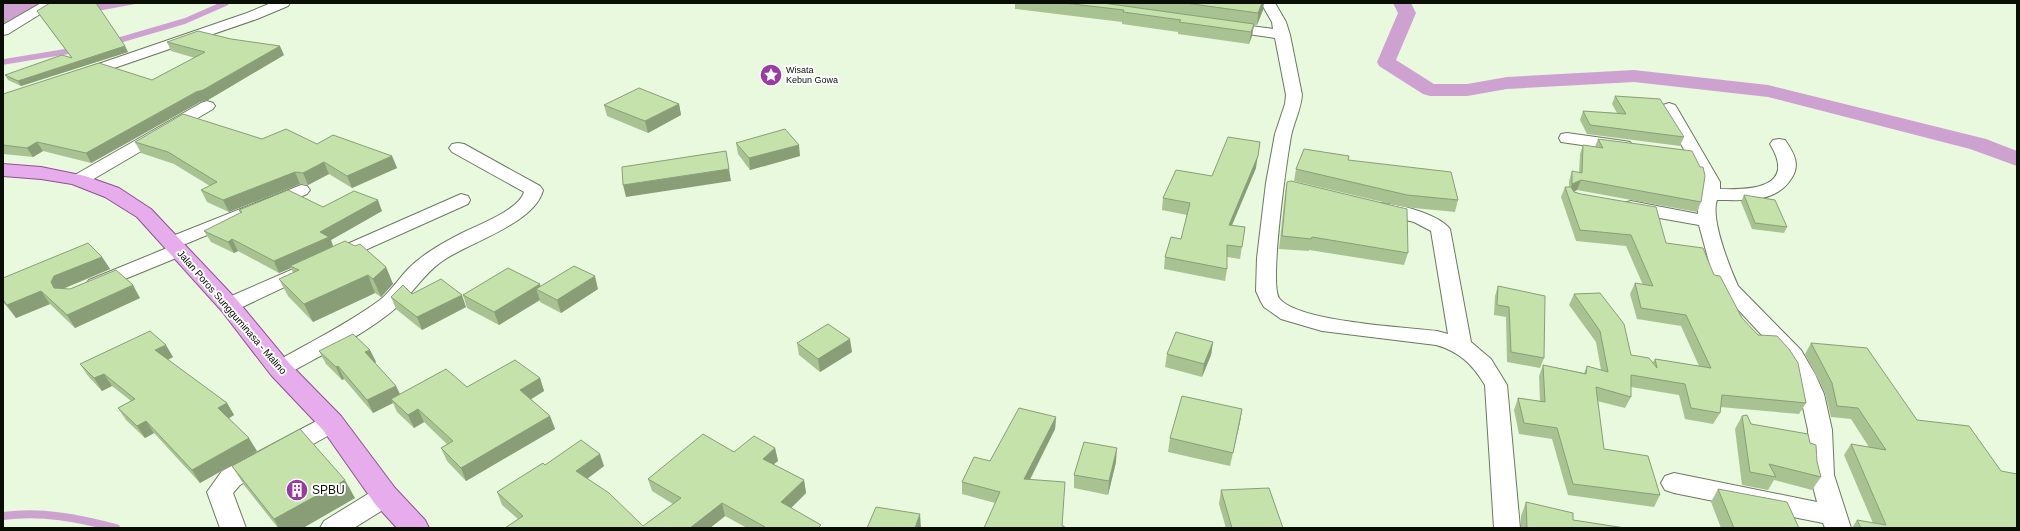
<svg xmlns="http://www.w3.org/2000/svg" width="2020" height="531" viewBox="0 0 2020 531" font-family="Helvetica,sans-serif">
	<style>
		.water { fill: #cda2d1 }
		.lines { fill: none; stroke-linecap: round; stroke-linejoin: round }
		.stream-far1 { stroke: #cda2d1; stroke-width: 5.5 }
		.stream { stroke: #cda2d1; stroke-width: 8 }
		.canal { fill: #cda2d1; fill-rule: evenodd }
		.street-casing { stroke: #6b7960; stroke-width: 2 }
		.primary-casing { stroke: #8f5194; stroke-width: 2 }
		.street { fill: #fff; fill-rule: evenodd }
		.primary { fill: #e6acec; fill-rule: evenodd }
		.wall { fill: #a9c292 }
		.shaded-wall { fill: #899e77 }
		.building { fill: #c4e2aa; stroke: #899e77 }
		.labels { text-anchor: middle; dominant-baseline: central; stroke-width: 4; stroke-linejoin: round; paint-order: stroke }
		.far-poi-label { font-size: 9px; fill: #0a0f06; stroke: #fff; text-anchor: start }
		.street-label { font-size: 10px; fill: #0a0f06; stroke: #fff }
		.near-poi-label { font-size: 12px; fill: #0a0f06; stroke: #fff; text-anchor: start }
	</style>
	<rect width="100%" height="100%" fill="#e9f9dd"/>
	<g class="water">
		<polygon points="3,3 43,3 3,28"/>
		<polygon points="94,3 141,3 76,15"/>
	</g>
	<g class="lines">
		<g class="stream-far1">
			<polyline points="113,42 185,21 226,3"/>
			<polyline points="3,62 76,50"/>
		</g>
		<path class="stream" d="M3,516C42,511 78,518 116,528"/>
		<polygon class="canal" points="1393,3 1411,3 1416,13 1396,60 1434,84 1467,84 1507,77 1634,70 1768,85 1986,139 2017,151 2017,166 1970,149 1768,97 1634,82 1507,89 1467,96 1430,96 1423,94 1379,66 1377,62 1398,13"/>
		<g class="street-casing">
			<g id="street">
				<polygon points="41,3 58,3 8,34 3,35 3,25"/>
				<polygon points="271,3 290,3 288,6 257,19 88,77 78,77 75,74 78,71 247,13"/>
				<path d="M1261,3H1275L1286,22L1290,35L1302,95C1301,109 1294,122 1291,136C1287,159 1269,283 1279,298C1297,322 1405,327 1437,331L1448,334L1431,231L1414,222L1373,212L1371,208L1373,204C1390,200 1439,214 1450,229L1471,342L1491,359L1507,385L1520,528H1494L1485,385C1472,364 1460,352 1436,345L1322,331L1281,319L1264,307L1261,302L1256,291L1257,258L1266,183L1275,134L1285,104L1286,95L1275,38L1227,31L1222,30L1220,27L1222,24L1227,23L1273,29L1272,22Z"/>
				<polygon points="207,101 213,103 215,106 213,109 85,184 79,185 73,184 70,180 73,176 201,103"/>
				<path d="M1669,103L1675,105L1677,108L1720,182V189C1751,190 1797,188 1770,144L1773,140L1779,139L1785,140C1794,153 1801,165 1791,179C1775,204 1743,200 1717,200C1710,219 1730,268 1738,286L1801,350L1815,374L1824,394L1832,430L1834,475L1851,528H1825L1823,523L1674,493L1665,490L1661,483L1665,476L1674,473L1817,502L1810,475L1808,430L1800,394L1793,374L1784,359L1719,289L1712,273L1699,225L1631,213L1624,211L1622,207L1624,203L1631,201L1698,214C1698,202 1702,193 1702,182L1661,108L1663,105Z"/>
				<polygon points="1567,133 1624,141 1630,142 1633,146 1630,150 1624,151 1561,142 1559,138 1561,134"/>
				<path d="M458,143L464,144L540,186L543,190C535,224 468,242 441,262C423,275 413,293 397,307C365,335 324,353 288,374L280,377L272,374L269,369L272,364C308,343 346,325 380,300C391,291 399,278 409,268C424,253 443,243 462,233C478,225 519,210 524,192L452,152L449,148L452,144Z"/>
				<polygon points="301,185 307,186 310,190 307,194 183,245 189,250 186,254 103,288 96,290 89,288 86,284 89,280 167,248 162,243 165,239"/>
				<polygon points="461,194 468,196 470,200 468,204 343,260 336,262 329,260 326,256 329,252"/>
				<polygon points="305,264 312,266 315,270 312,274 236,310 229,312 222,310 219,305 222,300"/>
				<polygon points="332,415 340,417 344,423 340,429 240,485 233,493 246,528 220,528 207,492 222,471 324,417"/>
				<polygon points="385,486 394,489 398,496 394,503 354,528 320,528 324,521 376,489"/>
			</g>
		</g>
		<g class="primary-casing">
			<polygon id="primary" points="3,164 41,167 85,176 119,188 151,209 237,300 289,363 341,416 395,488 425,520 429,528 397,528 375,504 323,430 271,375 221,310 137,217 105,197 72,184 41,179 3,176"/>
		</g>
		<use href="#street" class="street"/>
		<use href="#primary" class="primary"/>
	</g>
	<g class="wall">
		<polygon points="1015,3 1262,3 1263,10 1257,25 1254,25 1252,36 1249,44 1178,34 1178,32 1122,24 1122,22 1015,9"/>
		<polygon points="37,11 125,46 128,52 21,86 8,80 5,75 71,57 40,16"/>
		<polygon points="167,42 284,55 208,100 200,102 91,163 43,151 33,157 3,154 3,94 152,80 195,58 171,51"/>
		<polygon points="1615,96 1684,137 1680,146 1587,134 1580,120 1583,111 1617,113 1612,104"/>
		<polygon points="679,104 681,115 648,133 607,116 604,105"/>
		<polygon points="262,139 317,144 392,156 397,168 352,188 329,174 308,185 300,184 229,212 207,202 201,190 210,186 174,164 141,153 135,142"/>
		<polygon points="1598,139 1701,202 1697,212 1577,190 1574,191 1666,243 1714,275 1742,318 1806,403 1799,414 1720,407 1720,413 1713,424 1685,419 1679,395 1631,387 1631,397 1625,408 1597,401 1604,449 1660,495 1654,507 1568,495 1552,439 1519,434 1514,410 1518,398 1540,401 1539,376 1543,365 1584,373 1587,366 1601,370 1596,342 1569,305 1574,294 1631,355 1653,362 1655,359 1699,366 1681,326 1637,319 1630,294 1635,283 1643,285 1626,246 1576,241 1561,197 1565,187 1569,187 1569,181 1572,171 1579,173 1580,154 1583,145 1595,147"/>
		<polygon points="736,143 800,156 750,170 738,154"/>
		<polygon points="1348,160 1458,200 1455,212 1404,207 1294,181 1296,169"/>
		<polygon points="1256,168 1232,225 1245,227 1240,259 1227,257 1227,269 1225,281 1164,269 1165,257 1181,239 1187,215 1162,210 1163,198 1212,176"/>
		<polygon points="1287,182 1408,253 1404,265 1309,250 1309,251 1279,249 1285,194"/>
		<polygon points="1744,195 1787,227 1784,233 1752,229 1741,202"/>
		<polygon points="323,207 382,211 331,240 333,246 386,267 393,284 381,297 375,293 313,322 288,296 279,279 293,273 291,268 279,273 238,251 234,253 211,242 204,231 240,213 239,210"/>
		<polygon points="102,257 110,269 63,289 140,298 75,328 50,304 16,318 3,302 3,278"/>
		<polygon points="540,284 540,287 598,289 561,313 540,302 540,300 499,325 467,308 463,295"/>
		<polygon points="1498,286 1544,358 1540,368 1507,362 1506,317 1494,315 1495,296"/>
		<polygon points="391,297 466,307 422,330 396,309"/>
		<polygon points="1213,342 1211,355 1202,377 1165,367 1167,354"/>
		<polygon points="797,343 852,352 820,372 799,355"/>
		<polygon points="1811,343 1917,420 2017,528 1852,528 1857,520 1873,523 1844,455 1851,444 1869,447 1851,419 1831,417 1825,393 1805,354"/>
		<polygon points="370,350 376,362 375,363 396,386 400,394 540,378 544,391 531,399 550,416 555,429 466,481 447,461 441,448 447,444 424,422 414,428 397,412 393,403 373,413 344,379 342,380 326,364 319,351"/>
		<polygon points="173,357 168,360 227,403 234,415 229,418 257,451 200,483 154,433 145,438 126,420 118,408 131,401 112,386 102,391 88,376 80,364"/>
		<polygon points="1242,409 1240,422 1230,466 1168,452 1170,438"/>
		<polygon points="1742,416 1751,424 1810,443 1817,462 1821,477 1812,490 1774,480 1768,490 1742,485 1735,429"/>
		<polygon points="1056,417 1055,429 1030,480 1062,526 1064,528 995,503 962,494 962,482 990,461"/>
		<polygon points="775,448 778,461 773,464 804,480 806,493 791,508 822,528 747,528 725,516 710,528 505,528 518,519 502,505 497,492 545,465 604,466 587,479 643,526 673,504 652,491 648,479 734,452"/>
		<polygon points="1116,462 1108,495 1074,488 1074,475"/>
		<polygon points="232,466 355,498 303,528 278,528 244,485"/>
		<polygon points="1718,489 1799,528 1721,528 1711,502"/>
		<polygon points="1221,490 1283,528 1226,528 1219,504"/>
		<polygon points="1526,502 1573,520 1625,528 1521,528 1521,516"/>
	</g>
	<g class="shaded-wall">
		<polygon points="1262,3 1264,3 1263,10 1257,25 1258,13"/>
		<polygon points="1254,24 1252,36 1249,44 1251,32"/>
		<polygon points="125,46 128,52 21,86 18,81"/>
		<polygon points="280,46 284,55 208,100 200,102 91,163 86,153"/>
		<polygon points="679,104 681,115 648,133 645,121"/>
		<polygon points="37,142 43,151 33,157 27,148"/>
		<polygon points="1260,142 1256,168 1227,237 1229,225"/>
		<polygon points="799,145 800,156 750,170 749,158"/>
		<polygon points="392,156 397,168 352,188 347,176"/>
		<polygon points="324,162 329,174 308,185 303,173"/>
		<polygon points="729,169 731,181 626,197 623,185"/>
		<polygon points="295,172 300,184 229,212 223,200"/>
		<polygon points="1581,180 1577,190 1569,194 1572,184"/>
		<polygon points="378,200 382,211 331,240 334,249 290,266 291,268 279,273 274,261 320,232"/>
		<polygon points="232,239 238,251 234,253 228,242"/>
		<polygon points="102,257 110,269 62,289 54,288 51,282 54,276"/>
		<polygon points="386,267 393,284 381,297 373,279"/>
		<polygon points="368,275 375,293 313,322 304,304"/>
		<polygon points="595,276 598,289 561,313 557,300"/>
		<polygon points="540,284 542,292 536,289 540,300 499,325 494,312"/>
		<polygon points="133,285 140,298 75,328 67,315"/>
		<polygon points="41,291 50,304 16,318 7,305"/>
		<polygon points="462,295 466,307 422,330 417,317"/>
		<polygon points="850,339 852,352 820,372 818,359"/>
		<polygon points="1213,342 1211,355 1202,377 1204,364"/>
		<polygon points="166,345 173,357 163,362 155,350"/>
		<polygon points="370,350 376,362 371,365 365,352"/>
		<polygon points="338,366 344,379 342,380 336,367"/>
		<polygon points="104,374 112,386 102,391 94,378"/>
		<polygon points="540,378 544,391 525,403 520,390"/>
		<polygon points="396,386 402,399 391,399 393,403 373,413 367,400"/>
		<polygon points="227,403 234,415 226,420 218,408"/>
		<polygon points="418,409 424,422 414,428 408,415"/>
		<polygon points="1242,409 1240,422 1230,466 1233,453"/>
		<polygon points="550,416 555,429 466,481 461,468"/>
		<polygon points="1056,417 1055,429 1024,491 1024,479"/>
		<polygon points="146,421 154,433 145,438 137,426"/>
		<polygon points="249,438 257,451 200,483 192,470"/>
		<polygon points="775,448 778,461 765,471 763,459"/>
		<polygon points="1117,448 1116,462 1108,495 1109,481"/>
		<polygon points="600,454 604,466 580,484 576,471"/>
		<polygon points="345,480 355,498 303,528 279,528 274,519"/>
		<polygon points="804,480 806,493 784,515 781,502"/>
		<polygon points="722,503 725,516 710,528 690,528"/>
		<polygon points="920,514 921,528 915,528"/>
	</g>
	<g class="building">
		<polygon points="50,3 96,3 125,46 18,81 5,75 62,55 72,58 37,11"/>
		<polygon points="1064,3 1103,3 1254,24 1251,32 1179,22 1181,20 1123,12 1124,10"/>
		<polygon points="1185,3 1262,3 1258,13"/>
		<polygon points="198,31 231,39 280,46 203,90 196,92 86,153 37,142 27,148 3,145 3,94 99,63 152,80 205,52 167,42"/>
		<polygon points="639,88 679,104 645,121 604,105"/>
		<polygon points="1615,96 1660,99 1684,137 1590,125 1583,111 1626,114"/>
		<polygon points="183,114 262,139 286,129 317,144 333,135 392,156 347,176 324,162 303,173 295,172 223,200 201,190 217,182 168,152 135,142"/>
		<polygon points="785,129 799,145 749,158 736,143"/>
		<polygon points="1228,137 1260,142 1258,156 1229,225 1245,227 1242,247 1227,245 1227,269 1165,257 1171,237 1181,239 1190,203 1163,198 1176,170 1212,176"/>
		<polygon points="1598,139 1692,151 1700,167 1703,167 1705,176 1701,202 1581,180 1572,184 1572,171 1582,173 1583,145 1603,148"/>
		<polygon points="1304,149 1349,156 1348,160 1451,172 1458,200 1407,195 1296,169"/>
		<polygon points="726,151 729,169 623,185 622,167"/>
		<polygon points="1291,181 1407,209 1408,253 1312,237 1311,239 1282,236 1287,182"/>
		<polygon points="1565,187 1571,187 1574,192 1581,194 1656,207 1666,243 1703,248 1714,275 1720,276 1742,318 1758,335 1777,336 1789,349 1798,363 1806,403 1722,395 1720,413 1691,408 1685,384 1631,375 1631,397 1596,387 1604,449 1648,456 1660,495 1573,484 1557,428 1524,423 1518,398 1545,402 1543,365 1586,374 1587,366 1608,372 1600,331 1574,294 1600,293 1624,324 1631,355 1649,358 1657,368 1655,359 1711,368 1686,315 1641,308 1635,283 1653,286 1631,235 1580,230"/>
		<polygon points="288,190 323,207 354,191 378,200 320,232 329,237 274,261 232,239 228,242 204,231 242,212 239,210"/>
		<polygon points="1744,195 1775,200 1787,227 1755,223"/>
		<polygon points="345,241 355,246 360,244 386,267 373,279 368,275 304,304 279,279 299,270 290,266"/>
		<polygon points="88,243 102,257 54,276 51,282 54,288 70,289 116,270 133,285 67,315 41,291 7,305 3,300 3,278"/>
		<polygon points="574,266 595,276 557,300 536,289"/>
		<polygon points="508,268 540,284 494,312 463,295"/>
		<polygon points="441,279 462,295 417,317 391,297 403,285 412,294"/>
		<polygon points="1498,286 1545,296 1544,358 1511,352 1509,307 1497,305"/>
		<polygon points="828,324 850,339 818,359 797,343"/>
		<polygon points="150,331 166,345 155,350 227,403 218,408 249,438 192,470 146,421 137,426 118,408 135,399 104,374 94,378 80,364"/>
		<polygon points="1176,332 1213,342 1204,364 1167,354"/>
		<polygon points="353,334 370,350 365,352 396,386 367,400 338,366 336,367 319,351"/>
		<polygon points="1811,343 1867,348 1917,420 1969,426 2001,471 2017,474 2017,528 1861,528 1857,520 1886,525 1851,444 1886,450 1858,408 1837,406 1832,383"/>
		<polygon points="515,360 540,378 520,390 550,416 461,468 441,448 453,441 418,409 408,415 391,399 446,369 467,387"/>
		<polygon points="1182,396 1242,409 1233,453 1170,438"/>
		<polygon points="1019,408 1056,417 1024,479 1065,482 1062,526 1064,526 1064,528 984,528 1000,492 962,482 974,457 990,461"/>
		<polygon points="1747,415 1751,424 1808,434 1810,443 1816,445 1817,462 1821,477 1769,464 1776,477 1750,472 1742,416"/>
		<polygon points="300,429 345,480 274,519 232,466"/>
		<polygon points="703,434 734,452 754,436 775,448 763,459 804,480 781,502 821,525 818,528 764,528 765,527 722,503 690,528 505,528 523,516 497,492 543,463 545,465 581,440 600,454 576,471 609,493 643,526 681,498 648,479"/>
		<polygon points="1084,442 1117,448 1109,481 1074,475"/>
		<polygon points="1269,488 1283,528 1232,528 1221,490"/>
		<polygon points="1718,489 1787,502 1799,528 1734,528"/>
		<polygon points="1526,502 1573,513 1573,520 1625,528 1527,528"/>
		<polygon points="876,507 920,514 915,528 867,528"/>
	</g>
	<defs>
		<g id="sight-disc" transform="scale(1.15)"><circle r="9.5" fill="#9a3ba4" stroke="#fff"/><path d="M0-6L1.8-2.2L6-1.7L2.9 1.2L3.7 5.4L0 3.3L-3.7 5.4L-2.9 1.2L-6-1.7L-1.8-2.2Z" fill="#fff"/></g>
		<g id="building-disc" transform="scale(1.15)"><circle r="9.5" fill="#9a3ba4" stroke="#fff"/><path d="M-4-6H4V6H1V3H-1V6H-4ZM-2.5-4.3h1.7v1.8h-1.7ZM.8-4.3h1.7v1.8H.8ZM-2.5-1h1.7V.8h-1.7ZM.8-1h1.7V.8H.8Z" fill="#fff"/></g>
	</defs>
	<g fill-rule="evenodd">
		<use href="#sight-disc" x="771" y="75"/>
		<use href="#building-disc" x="297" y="490"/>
	</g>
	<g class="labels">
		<g class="far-poi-label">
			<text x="786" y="70">Wisata<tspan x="786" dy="10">Kebun Gowa</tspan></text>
		</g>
		<g class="street-label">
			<text transform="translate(232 312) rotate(49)">Jalan Poros Sungguminasa - Malino</text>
		</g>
		<g class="near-poi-label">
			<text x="312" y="490">SPBU</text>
		</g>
	</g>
	<rect width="2020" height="531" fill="none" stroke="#0a0f06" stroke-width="8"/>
</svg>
